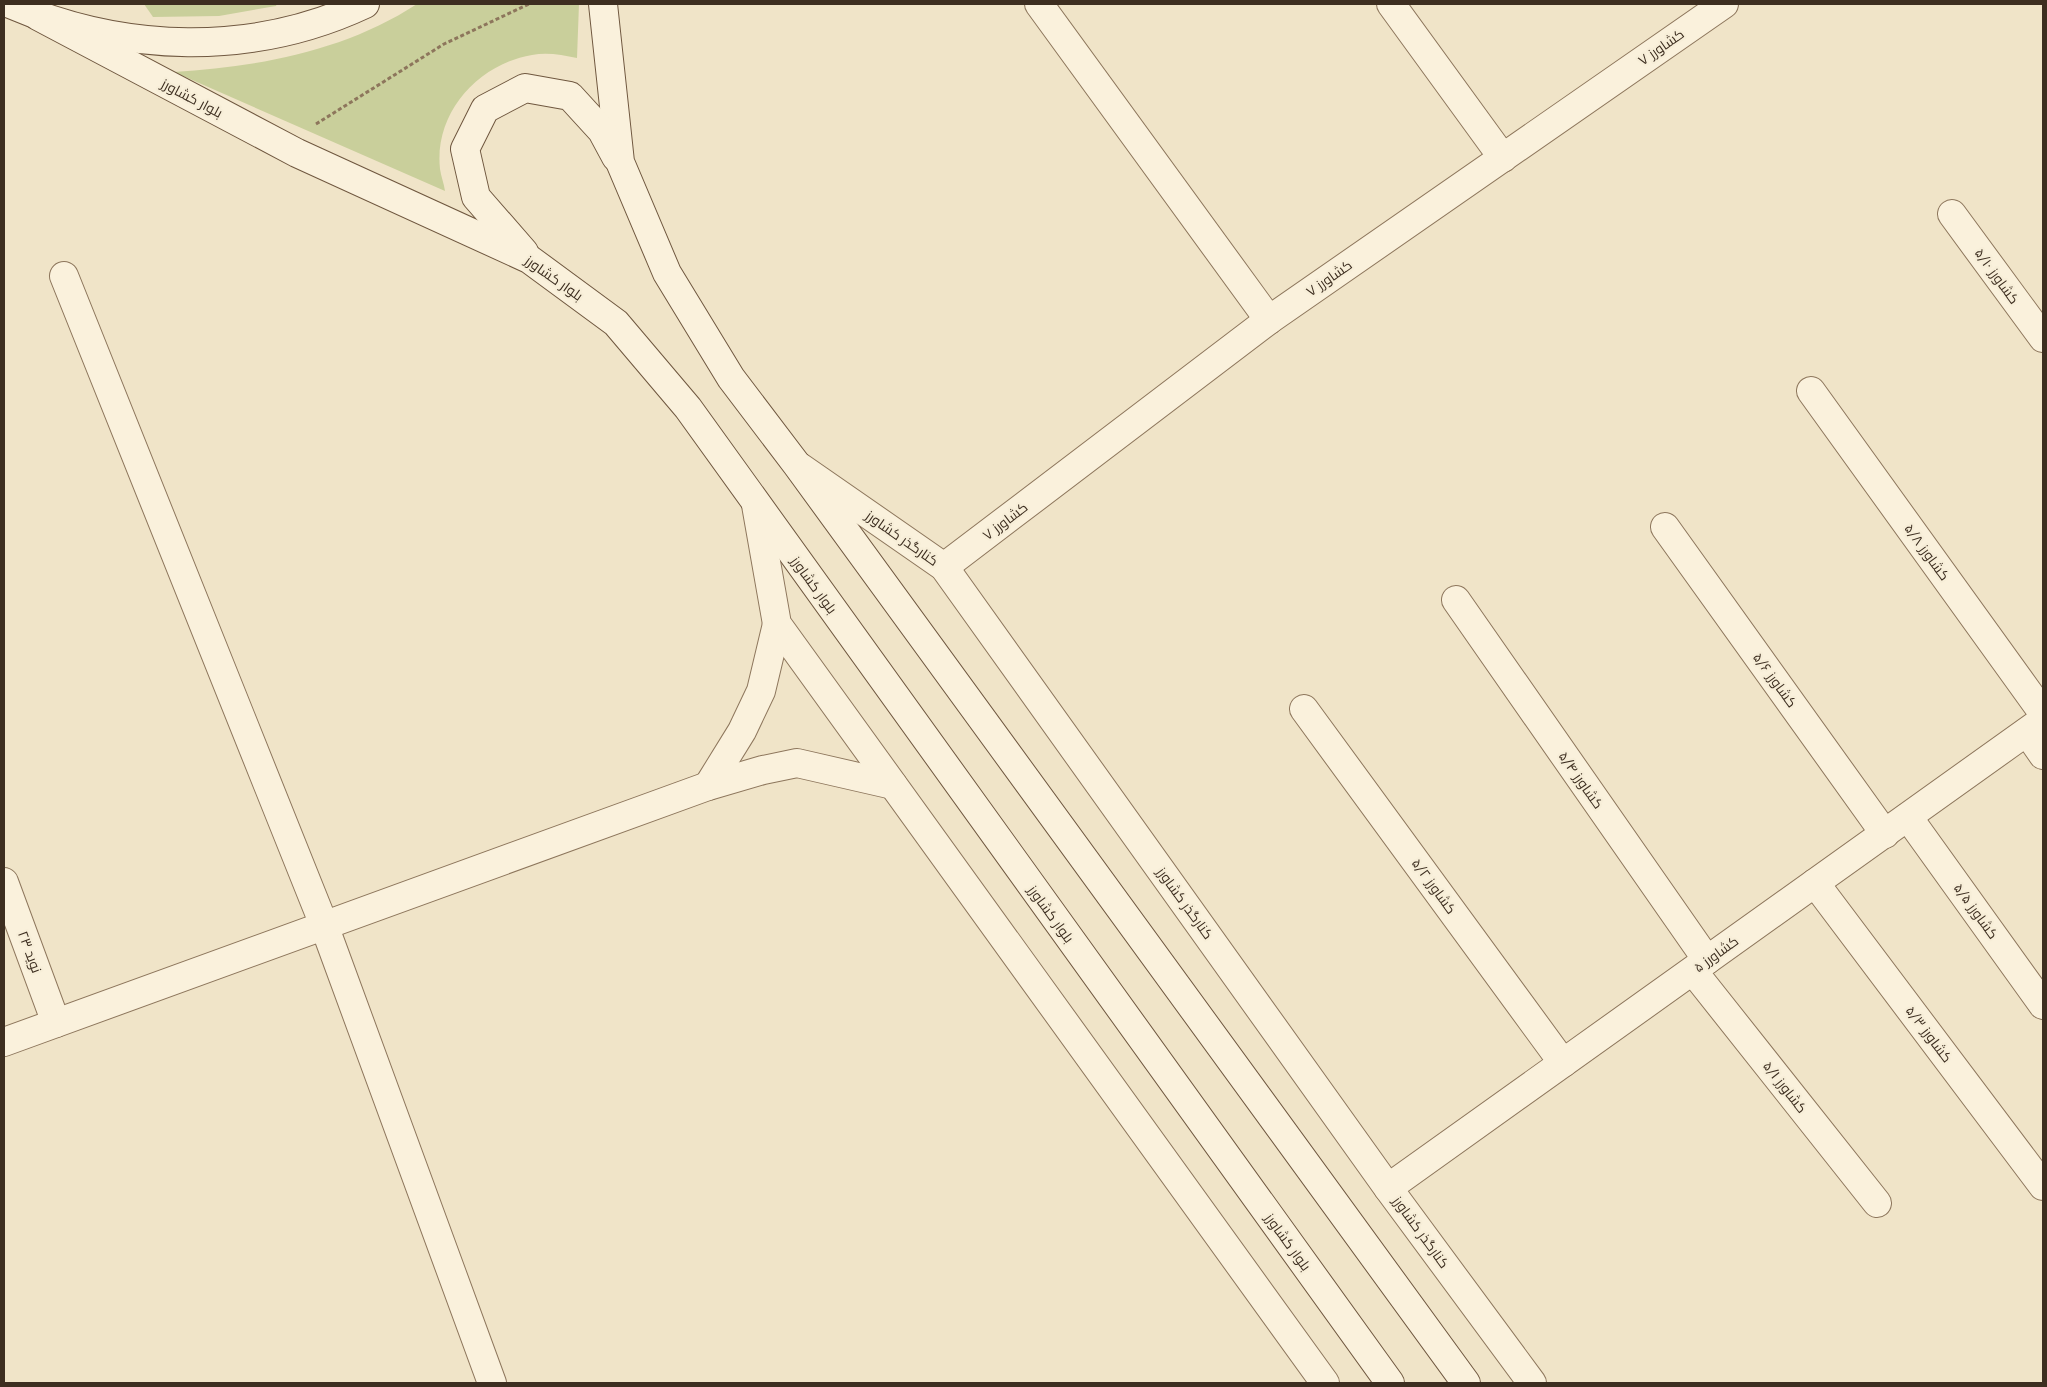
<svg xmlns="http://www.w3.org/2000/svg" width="2047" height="1387" viewBox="0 0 2047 1387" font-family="'Roboto Serif',Cairo,serif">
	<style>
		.green { fill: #c9cf9b }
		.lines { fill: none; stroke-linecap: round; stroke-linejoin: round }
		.minor-casing { stroke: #8d765c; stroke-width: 30 }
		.secondary-casing { stroke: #6f573f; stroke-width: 30 }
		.path { stroke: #8d765c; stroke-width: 3; stroke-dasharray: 4 2.5; stroke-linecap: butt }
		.minor { stroke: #faf1dc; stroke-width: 28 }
		.secondary { stroke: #faf1dc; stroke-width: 28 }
		.labels { text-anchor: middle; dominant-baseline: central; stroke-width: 4.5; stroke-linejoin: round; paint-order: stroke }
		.street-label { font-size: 14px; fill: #3d2e20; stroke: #f7eed8 }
	</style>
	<rect width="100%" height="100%" fill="#f0e4c8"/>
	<g class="green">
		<polygon points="144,4 277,4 276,6 219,16 153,17"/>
		<path d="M417,4H579L577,58C562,55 547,52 532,55C478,64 434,113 440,169C441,176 444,184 445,191L174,72C258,67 345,51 417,4Z"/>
	</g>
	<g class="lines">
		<g class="minor-casing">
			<g id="minor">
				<polyline points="1039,4 1269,320"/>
				<polyline points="1391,4 1503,158"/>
				<polyline points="1952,214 2043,338"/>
				<polyline points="64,276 324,925 492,1383"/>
				<polyline points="1811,391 2043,713"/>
				<polyline points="800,467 944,567 1388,1188 1532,1383"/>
				<polyline points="756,505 777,624 1325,1383"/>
				<polyline points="1665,527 1885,834"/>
				<polyline points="944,567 1269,320 1724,4"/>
				<polyline points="1456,600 1707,960"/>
				<polyline points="1304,709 1563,1063"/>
				<polyline points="2027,732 2043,755"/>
				<polyline points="708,786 742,731 761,691 777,624"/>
				<polyline points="1908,817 2043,1005"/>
				<polyline points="4,882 56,1023"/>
				<polyline points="1815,883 2043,1186"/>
				<polyline points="1693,971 1877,1203"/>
				<polyline points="4,1042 708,786 763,770 797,763 893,785"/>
				<polyline points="1388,1188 2043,720"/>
			</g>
		</g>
		<g class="secondary-casing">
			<g id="secondary">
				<path d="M10,4C124,53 252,57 365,4"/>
				<polyline points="603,4 620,162 667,273 731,378 797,465 1466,1383"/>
				<polyline points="38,16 297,153 529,259 616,323 688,408 1390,1383"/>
				<polyline points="524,252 476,197 465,149 485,109 525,88 570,96 602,131 616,157"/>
			</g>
		</g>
		<polyline class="path" points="316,124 444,44 529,4"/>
		<use href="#minor" class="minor"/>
		<use href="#secondary" class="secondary"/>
	</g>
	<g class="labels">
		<g class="street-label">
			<text transform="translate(1661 47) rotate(-35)">کشاورز ۷</text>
			<text transform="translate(192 98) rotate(28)">بلوار کشاورز</text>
			<text transform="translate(1997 276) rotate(54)">کشاورز ۵/۱۰</text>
			<text transform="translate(554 278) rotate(35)">بلوار کشاورز</text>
			<text transform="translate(1329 278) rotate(-35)">کشاورز ۷</text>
			<text transform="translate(1005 521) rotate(-37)">کشاورز ۷</text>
			<text transform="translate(902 538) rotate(35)">کنارگذر کشاورز</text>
			<text transform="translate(1927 552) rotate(54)">کشاورز ۵/۸</text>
			<text transform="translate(814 585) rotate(54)">بلوار کشاورز</text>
			<text transform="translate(1775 680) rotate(54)">کشاورز ۵/۶</text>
			<text transform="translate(1581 780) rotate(55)">کشاورز ۵/۴</text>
			<text transform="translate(1434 886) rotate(54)">کشاورز ۵/۲</text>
			<text transform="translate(1185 903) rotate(54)">کنارگذر کشاورز</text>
			<text transform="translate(1976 911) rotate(54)">کشاورز ۵/۵</text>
			<text transform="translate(1051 914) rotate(54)">بلوار کشاورز</text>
			<text transform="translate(30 952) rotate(70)">نوید ۲۳</text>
			<text transform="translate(1716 954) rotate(-36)">کشاورز ۵</text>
			<text transform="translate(1929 1034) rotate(53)">کشاورز ۵/۳</text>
			<text transform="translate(1785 1087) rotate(52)">کشاورز ۵/۱</text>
			<text transform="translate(1421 1232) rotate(54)">کنارگذر کشاورز</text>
			<text transform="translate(1288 1242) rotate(54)">بلوار کشاورز</text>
		</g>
	</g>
	<rect width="2047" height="1387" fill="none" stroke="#3d2e20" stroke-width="10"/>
</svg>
